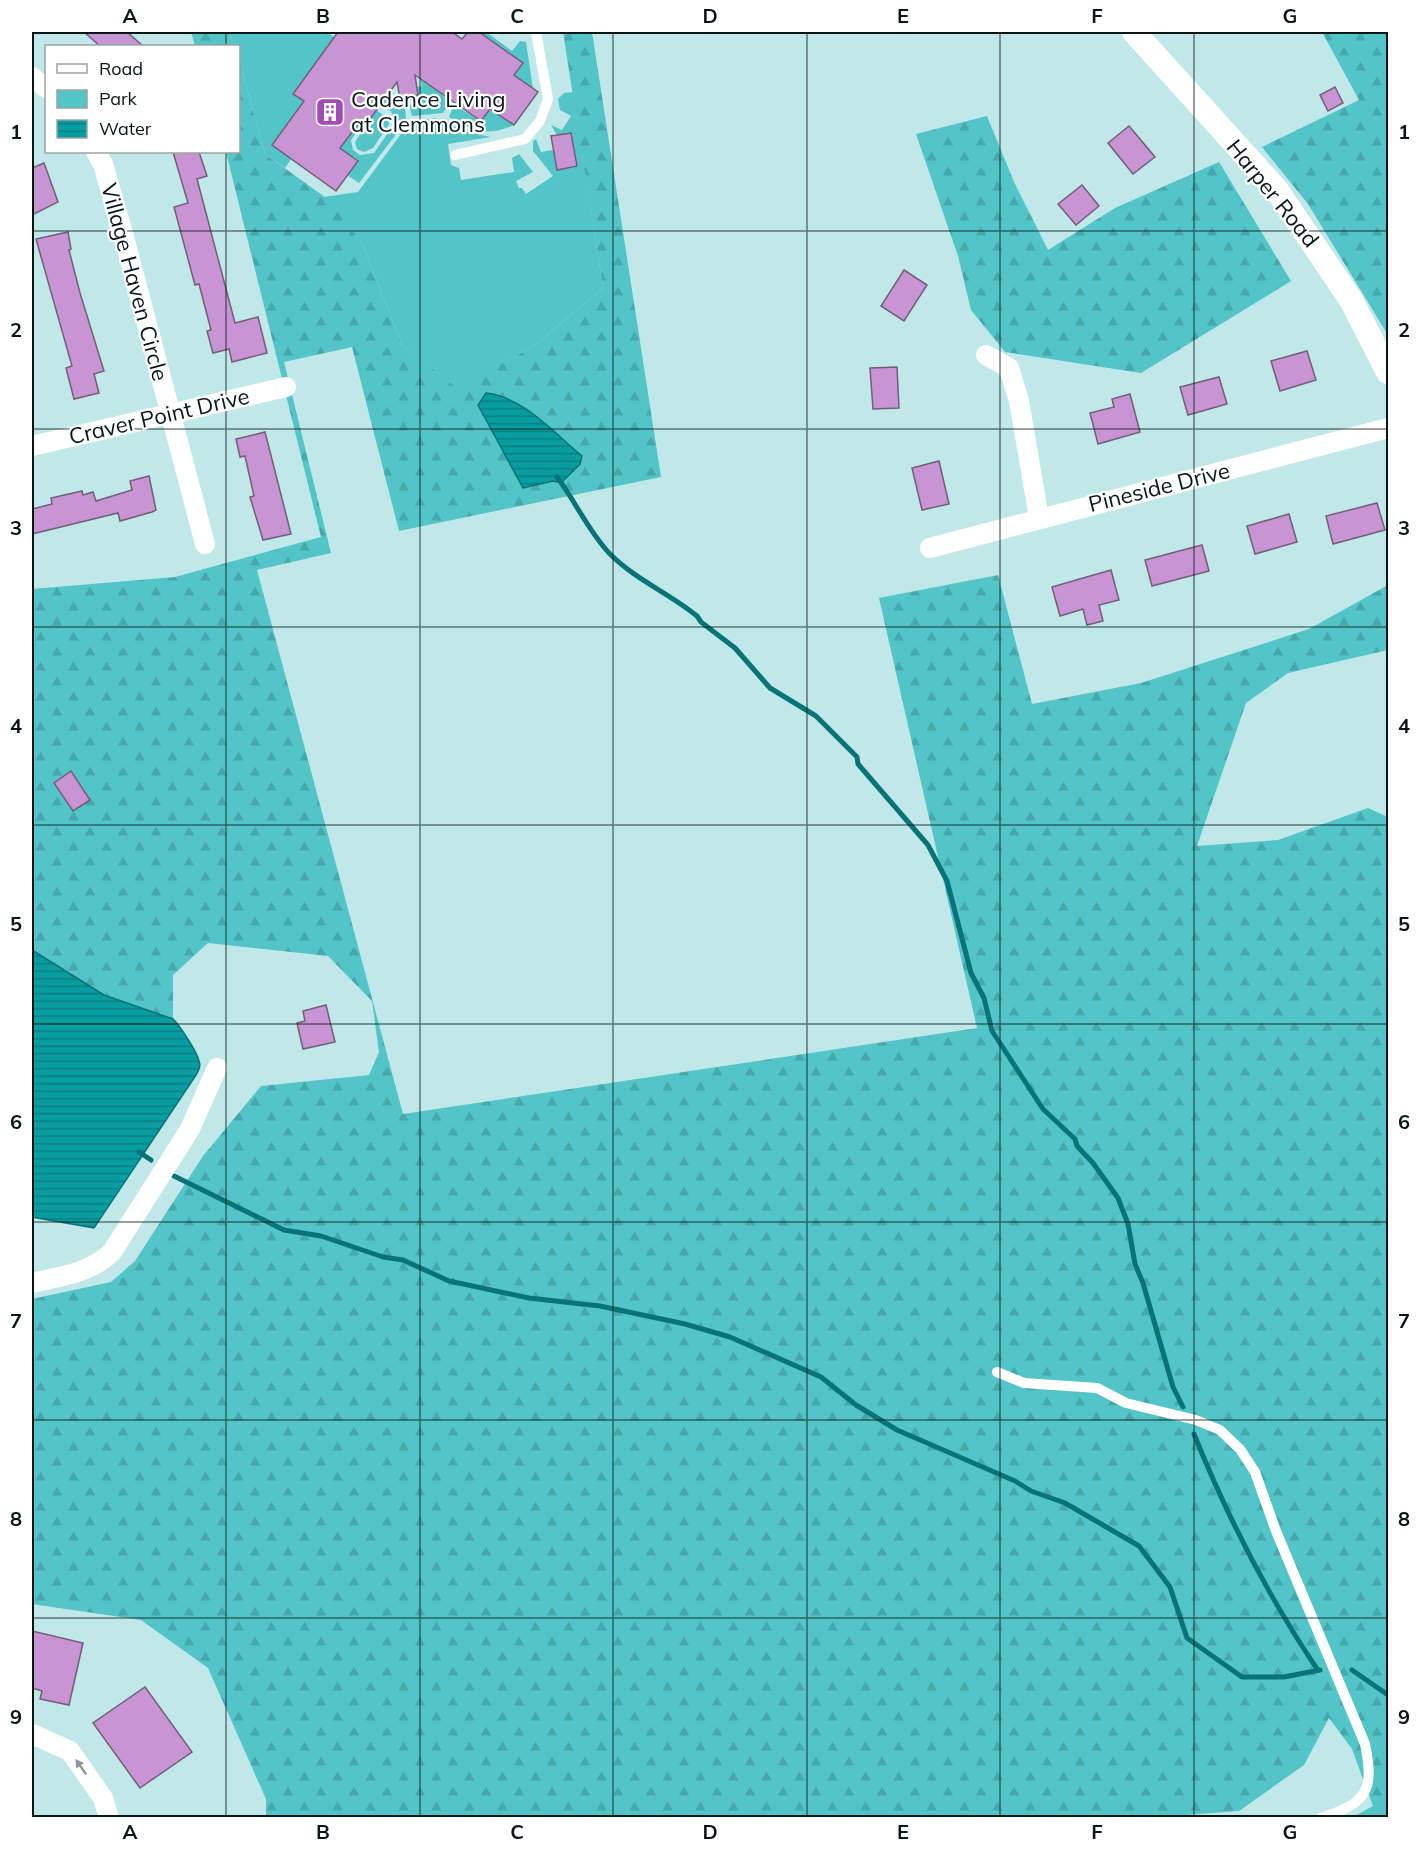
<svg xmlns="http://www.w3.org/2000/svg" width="1420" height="1849" viewBox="0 0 1420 1849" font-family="Mulish,sans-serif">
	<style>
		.green { fill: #53c4c8 }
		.forest { fill: url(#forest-firs) }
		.water { fill: url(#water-rules); stroke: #087478; stroke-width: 1.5 }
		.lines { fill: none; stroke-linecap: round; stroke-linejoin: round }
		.stream { stroke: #087478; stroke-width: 5 }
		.building { fill: #c894d4; stroke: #725f76; stroke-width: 1.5 }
		.service { stroke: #fff; stroke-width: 10 }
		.minor { stroke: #fff; stroke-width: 20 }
		.tertiary { stroke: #fff; stroke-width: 24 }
		.oneway { fill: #8f9697 }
		.grid { fill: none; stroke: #071617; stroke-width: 1.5; stroke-opacity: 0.55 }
		.labels { text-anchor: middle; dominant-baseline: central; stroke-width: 4.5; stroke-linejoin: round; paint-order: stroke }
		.poi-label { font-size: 22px; fill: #071617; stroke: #fff; text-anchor: start }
		.street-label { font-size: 22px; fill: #071617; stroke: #fff }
		.neatline { fill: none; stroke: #071617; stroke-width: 2 }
		.grid-label { font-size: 20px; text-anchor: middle; font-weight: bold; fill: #071617 }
	</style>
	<defs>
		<pattern id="forest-firs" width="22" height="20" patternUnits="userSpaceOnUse" patternTransform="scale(1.5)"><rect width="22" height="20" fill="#53c4c8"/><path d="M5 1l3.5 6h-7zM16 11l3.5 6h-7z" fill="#47a8ab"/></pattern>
		<pattern id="water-rules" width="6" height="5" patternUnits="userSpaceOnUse" patternTransform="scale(1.5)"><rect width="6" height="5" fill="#089da1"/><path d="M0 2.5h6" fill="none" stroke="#077f82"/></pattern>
	</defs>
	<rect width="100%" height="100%" fill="#c0e8e9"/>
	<g class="green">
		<polygon points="230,32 327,32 347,46 329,43 319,58 328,65 314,86 304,79 293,93 305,103 272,145 291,159 285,168 265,154 239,60 238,46 234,46"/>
		<polygon points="479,32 486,32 512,51 520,41 526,42 533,89 514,75 523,63 507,51 500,61 480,46 486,37"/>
		<polygon points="419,74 450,102 443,113 412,116 409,105 413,104 412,96 417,87 422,86"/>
		<polygon points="390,75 394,99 400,98 401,106 405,106 406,119 394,121 391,111 374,101"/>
		<polygon points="573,92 603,288 534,346 457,389 402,345 363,245 324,197 358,192 410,122 436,118 467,132 491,137 448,144 451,165 459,168 461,180 514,172 512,158 519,154 533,172 516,181 519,188 522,188 526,194 553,176 533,151 533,141 536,139 541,152 553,150 557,170 577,166 571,133 557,135 551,125 562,130 571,116 560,110 558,99 564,93"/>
		<path d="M454,105L481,121L490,109L514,125C489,137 470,131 449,117Z"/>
		<polygon points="376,110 388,118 389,124 373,148 364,152 357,149 355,142"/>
		<polygon points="362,119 364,121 351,140 353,150 360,155 374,153 393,126 403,125 359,183 347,175 358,160 329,140"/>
	</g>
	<g class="forest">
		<polygon points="191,32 230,32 234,46 195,46"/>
		<polygon points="563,32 592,32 661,477 399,531 352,347 284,362 331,553 257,570 403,1114 977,1028 879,598 998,575 1032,704 1141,683 1309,629 1388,585 1388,650 1288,673 1246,703 1197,846 1278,840 1368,808 1388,817 1388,1817 1353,1817 1373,1806 1352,1749 1329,1718 1304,1765 1239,1811 1146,1818 266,1817 266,1799 208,1668 141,1620 32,1604 32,1299 111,1282 135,1261 203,1156 261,1086 369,1075 379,1052 372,1001 328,956 208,943 173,975 173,1019 104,995 32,950 32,589 175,577 321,537 226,152 238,152 239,60 265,154 329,200 363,245 402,345 457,388 534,346 603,288"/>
		<polygon points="1322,32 1388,32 1388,335 1308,204 1262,147 1359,100"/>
		<polygon points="987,116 1014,182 1048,250 1115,208 1219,162 1291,281 1141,373 1005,352 971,310 958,256 916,134"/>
	</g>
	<g class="water">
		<path d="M486,393C522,396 555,434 582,456L580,464L561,483L553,481L523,488L478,405Z"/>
		<path d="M32,950L104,995L173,1019C179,1024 197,1052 199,1061C201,1066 199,1070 196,1075L94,1228L32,1217Z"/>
	</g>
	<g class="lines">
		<g class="stream">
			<path d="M557,477C576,502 588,531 610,554C636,580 669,593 697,616L701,622L735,648L770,688L816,716L857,757L858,764L928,845L947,881L971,973L984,998L992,1031L1043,1109L1075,1139L1077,1146L1093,1163L1118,1198L1128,1224L1135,1264L1143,1283L1173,1387L1183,1407"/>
			<polyline points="139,1152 151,1160"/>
			<polyline points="174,1176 284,1230 321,1236 383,1257 403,1260 449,1281 529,1298 600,1306 685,1324 730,1337 821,1377 856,1405 897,1430 1015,1481 1031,1491 1065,1503 1139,1546 1170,1587 1187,1638 1242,1677 1284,1677 1320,1670"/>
			<path d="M1194,1434C1227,1516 1268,1596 1317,1669"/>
			<polyline points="1352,1670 1388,1695"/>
		</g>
	</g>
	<g class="building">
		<polygon points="84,32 127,32 143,46 100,46"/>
		<polygon points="338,32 452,32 462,39 468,32 479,32 523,63 514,75 538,92 514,125 490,109 481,121 415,75 418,95 400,98 397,82 367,123 362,119 340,148 358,161 336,191 272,145 304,101 293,94"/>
		<polygon points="1335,87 1343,103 1328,111 1320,95"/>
		<polygon points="1129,126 1155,157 1133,174 1108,143"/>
		<polygon points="571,133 577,166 557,170 551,136"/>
		<polygon points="173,152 199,152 207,176 197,179 235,323 258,317 267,353 232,362 229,349 213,353 207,331 211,330 199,284 195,285 174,207 188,203"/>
		<polygon points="44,163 58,202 32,215 32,168"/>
		<polygon points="1082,185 1099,206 1076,225 1058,204"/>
		<polygon points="68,232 71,249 69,250 80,293 104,371 94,374 99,393 74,399 66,368 72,366 36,239"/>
		<polygon points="904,270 927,285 904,321 881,306"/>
		<polygon points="1307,351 1316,380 1280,391 1271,361"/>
		<polygon points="897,367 899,408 873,409 870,368"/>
		<polygon points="1219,377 1227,404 1188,415 1180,387"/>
		<polygon points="1130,394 1140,432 1098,444 1090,413 1114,407 1112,399"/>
		<polygon points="265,432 291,534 263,540 250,497 254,496 245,456 240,457 236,439"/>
		<polygon points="939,461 949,504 922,510 912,468"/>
		<polygon points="149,476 156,510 152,512 120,521 118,513 32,534 32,509 52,504 51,498 82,491 83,495 93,492 96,501 132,490 130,481"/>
		<polygon points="1377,503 1385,530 1333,544 1326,516"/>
		<polygon points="1289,514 1297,542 1255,554 1247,526"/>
		<polygon points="1202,545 1209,571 1152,586 1145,560"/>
		<polygon points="1111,570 1119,600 1099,605 1103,621 1087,625 1083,609 1060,616 1052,587"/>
		<polygon points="71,771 90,800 73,811 54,783"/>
		<polygon points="326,1005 335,1042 303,1049 297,1023 305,1021 303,1011"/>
		<polygon points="32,1631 83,1643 69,1705 40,1699 42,1691 32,1688"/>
		<polygon points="145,1687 192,1752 140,1788 93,1723"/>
	</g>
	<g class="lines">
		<g class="service">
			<polyline points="455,155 525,139 540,121 548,99 536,32"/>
			<path d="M997,1372L1024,1383L1097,1388L1126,1403L1196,1420L1220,1430L1240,1449L1255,1472L1276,1531L1365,1744C1375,1792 1366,1803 1321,1818"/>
		</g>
		<g class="minor">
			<polyline points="32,77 46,88"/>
			<polyline points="96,152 103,164 124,237 205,544"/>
			<polyline points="986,355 1009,368 1019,401 1039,518"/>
			<polyline points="32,446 286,387"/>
			<polyline points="930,548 1388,428"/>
			<path d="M32,1283C61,1276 89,1274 112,1252L190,1129L217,1068"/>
			<polyline points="32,1734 70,1751 103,1798 109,1818"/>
		</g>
		<polyline class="tertiary" points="1134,32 1276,189 1351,300 1388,372"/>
	</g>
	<defs><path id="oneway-solid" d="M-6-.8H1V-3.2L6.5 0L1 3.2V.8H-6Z" transform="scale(1.5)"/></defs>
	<use class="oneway" href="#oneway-solid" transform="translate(81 1767) rotate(-125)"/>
	<path class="grid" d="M226,32V46M420,32V1818M613,32V1818M807,32V1818M1000,32V1818M1194,32V1818M226,152V1818M32,231H1388M32,429H1388M32,627H1388M32,825H1388M32,1024H1388M32,1222H1388M32,1420H1388M32,1618H1388"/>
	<defs>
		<g id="building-square" transform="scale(1.5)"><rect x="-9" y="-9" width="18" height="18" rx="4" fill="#a34bb7" stroke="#fff"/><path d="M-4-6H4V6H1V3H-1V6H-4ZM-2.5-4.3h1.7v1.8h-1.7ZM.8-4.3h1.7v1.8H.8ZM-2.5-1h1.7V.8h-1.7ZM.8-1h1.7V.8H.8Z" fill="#fff"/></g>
	</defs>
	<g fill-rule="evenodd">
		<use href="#building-square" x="330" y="112"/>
	</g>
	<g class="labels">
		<g class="poi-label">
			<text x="351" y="99">Cadence Living<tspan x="351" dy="25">at Clemmons</tspan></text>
		</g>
		<g class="street-label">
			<text transform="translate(1273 193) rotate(51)">Harper Road</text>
			<text transform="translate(135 282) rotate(75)">Village Haven Circle</text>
			<text transform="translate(159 416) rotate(-13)">Craver Point Drive</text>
			<text transform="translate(1159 487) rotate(-14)">Pineside Drive</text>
		</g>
	</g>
	<rect width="1420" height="1849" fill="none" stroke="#ffffff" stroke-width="66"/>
	<rect x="45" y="45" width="195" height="108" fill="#ffffff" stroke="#9ca2a2" stroke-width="1.5"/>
	<rect x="57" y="64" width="30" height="9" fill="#ffffff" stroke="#9ca2a2" stroke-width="1.5"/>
	<text x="99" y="75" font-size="18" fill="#071617">Road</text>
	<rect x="57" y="90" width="30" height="18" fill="#53c4c8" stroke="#9ca2a2" stroke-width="1.5"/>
	<text x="99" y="105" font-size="18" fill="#071617">Park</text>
	<rect x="57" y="120" width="30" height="18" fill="url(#water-rules)" stroke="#9ca2a2" stroke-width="1.5"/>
	<text x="99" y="135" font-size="18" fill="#071617">Water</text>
	<rect x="33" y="33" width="1354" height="1783" class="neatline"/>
	<g class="grid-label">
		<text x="130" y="23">A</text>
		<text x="323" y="23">B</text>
		<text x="517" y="23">C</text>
		<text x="710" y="23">D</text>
		<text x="903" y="23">E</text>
		<text x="1097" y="23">F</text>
		<text x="1290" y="23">G</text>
		<text x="16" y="139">1</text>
		<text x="1404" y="139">1</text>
		<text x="16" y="337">2</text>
		<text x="1404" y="337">2</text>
		<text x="16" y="535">3</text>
		<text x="1404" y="535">3</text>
		<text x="16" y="733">4</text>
		<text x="1404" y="733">4</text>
		<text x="16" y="931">5</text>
		<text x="1404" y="931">5</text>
		<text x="16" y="1129">6</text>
		<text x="1404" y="1129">6</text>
		<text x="16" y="1328">7</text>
		<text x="1404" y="1328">7</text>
		<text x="16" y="1526">8</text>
		<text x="1404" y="1526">8</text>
		<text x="16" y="1724">9</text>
		<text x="1404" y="1724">9</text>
		<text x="130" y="1839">A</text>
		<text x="323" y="1839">B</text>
		<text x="517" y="1839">C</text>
		<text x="710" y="1839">D</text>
		<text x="903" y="1839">E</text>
		<text x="1097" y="1839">F</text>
		<text x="1290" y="1839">G</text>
	</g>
</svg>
